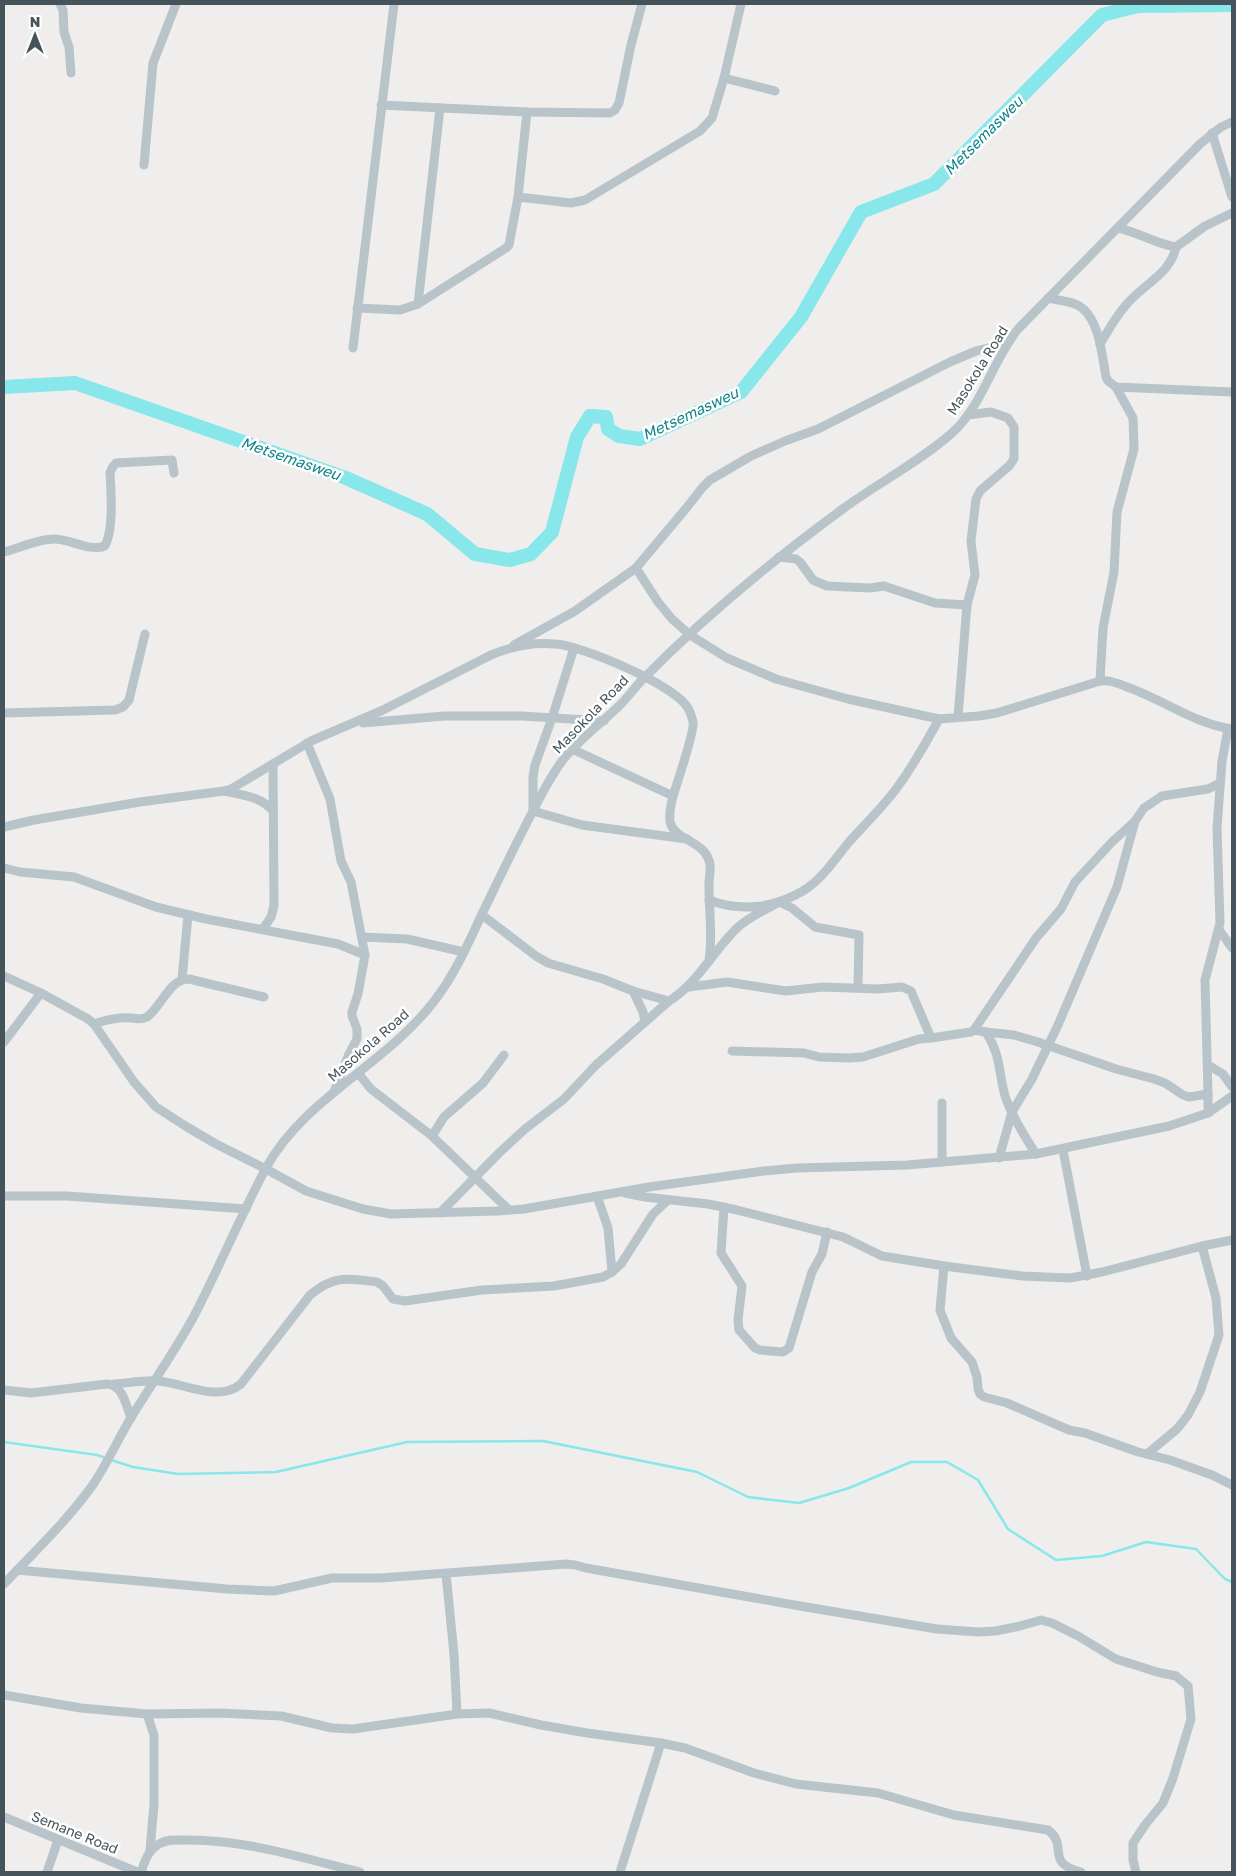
<svg xmlns="http://www.w3.org/2000/svg" width="1236" height="1876" viewBox="0 0 1236 1876" font-family="'Golos Text',sans-serif">
	<style>
		.lines { fill: none; stroke-linecap: round; stroke-linejoin: round }
		.stream { stroke: #87e7eb; stroke-width: 2.5 }
		.river { stroke: #87e7eb; stroke-width: 14 }
		.minor { stroke: #b8c4ca; stroke-width: 9 }
		.labels { text-anchor: middle; dominant-baseline: central; stroke-width: 5; stroke-linejoin: round; paint-order: stroke }
		.street-label { font-size: 14px; fill: #45545a; stroke: #fff }
		.water-label { font-size: 15px; font-style: italic; fill: #0d8388; stroke: #fff }
	</style>
	<rect width="100%" height="100%" fill="#f0eded"/>
	<g class="lines">
		<g class="stream">
			<polyline points="4,1442 97,1455 106,1458"/>
			<polyline points="111,1460 133,1467 178,1474 276,1472 407,1442 543,1441 697,1472 748,1497 799,1503 849,1488 911,1462 947,1462 978,1480 1008,1529 1056,1560 1102,1556 1146,1542 1196,1549 1225,1579 1232,1582"/>
		</g>
		<polyline class="river" points="4,387 75,383 346,478 427,514 475,554 510,560 531,554 552,532 577,437 590,416 606,417 608,429 619,436 640,439 741,392 801,317 861,212 934,184 1102,15 1138,6 1232,5"/>
		<g class="minor">
			<polyline points="60,4 63,10 64,32 69,47 71,73"/>
			<polyline points="724,78 775,91"/>
			<polyline points="381,105 527,112 610,113 615,110 619,103 631,45 642,4"/>
			<polyline points="1212,133 1232,197"/>
			<polyline points="144,165 153,63 176,4"/>
			<polyline points="518,197 571,203 585,200 700,131 712,118 724,78 741,4"/>
			<path d="M1118,228C1138,232 1156,244 1176,247L1205,226L1232,213"/>
			<path d="M1048,298C1057,300 1067,301 1075,304C1099,313 1102,355 1106,377L1108,381L1116,387L1232,392"/>
			<polyline points="418,304 440,108"/>
			<polyline points="357,308 400,310 418,304 506,248 509,245 518,197 527,112"/>
			<path d="M1007,343L976,351L950,362L818,429L785,441L751,456L710,480L702,488L688,506L636,568L658,602L672,619L690,635L727,658L776,679L848,699L939,719L979,716L997,713L1100,681C1110,680 1117,683 1127,687C1162,699 1195,724 1232,729"/>
			<path d="M1100,344C1108,331 1116,316 1126,305C1143,284 1170,275 1176,247"/>
			<polyline points="353,348 394,4"/>
			<path d="M4,552C20,548 38,539 54,539C71,539 89,552 105,546C114,528 111,493 110,473L112,468L116,463L172,460L174,473"/>
			<polyline points="779,557 796,559 800,562 813,580 827,586 870,588 884,586 935,603 967,605"/>
			<polyline points="514,645 575,611 636,568"/>
			<polyline points="574,648 552,718 535,765 533,777 533,811 582,825 687,839"/>
			<polyline points="1100,681 1103,628 1114,572 1117,512 1134,449 1133,418 1116,387"/>
			<polyline points="4,713 115,710 123,707 129,700 145,634"/>
			<polyline points="958,717 967,605 975,575 971,541 976,499 980,491 1009,466 1014,459 1014,427 1008,418 991,412 968,415"/>
			<polyline points="363,723 444,716 522,716 604,721"/>
			<polyline points="307,743 330,799 341,861 351,882 365,955"/>
			<path d="M572,749L673,796C671,804 669,814 670,822C674,839 701,841 708,858C713,867 708,878 709,888C709,913 713,936 709,961"/>
			<path d="M224,791C242,795 260,796 273,811"/>
			<path d="M4,827L34,820L140,802L224,791L231,789L311,741L383,710L491,655C510,647 533,642 555,644C581,645 675,685 688,708C690,711 692,718 693,722C695,731 677,783 673,796"/>
			<polyline points="4,868 20,872 74,877 156,907 206,919 338,944 365,955 358,994 352,1012 352,1016 357,1029 357,1039 349,1054 334,1092"/>
			<path d="M709,900C740,912 773,908 801,892C821,881 835,859 849,842C866,823 885,805 899,785C914,764 927,741 939,719"/>
			<polyline points="263,929 271,917 274,906 273,764"/>
			<polyline points="1220,931 1232,948"/>
			<polyline points="362,937 407,939 464,952"/>
			<polyline points="4,976 41,993 88,1019 94,1024 134,1082 156,1107 187,1127 216,1144 266,1169 306,1191 363,1209 391,1214 497,1211 524,1209 649,1187 764,1171 797,1168 907,1165 1036,1154 1169,1126 1208,1113 1232,1096"/>
			<polyline points="182,979 188,915"/>
			<polyline points="689,987 727,982 786,991 823,987 878,989 902,987 911,991 931,1038 971,1032 974,1030 986,1032 1014,1035 1038,1042 1116,1069 1154,1079 1165,1083 1183,1095 1189,1097 1208,1094 1208,1113"/>
			<polyline points="633,991 669,1001 645,1022"/>
			<path d="M669,1001C698,983 713,951 737,928C749,917 765,910 779,902L792,908L815,927L859,935L858,987"/>
			<path d="M94,1024C108,1019 118,1017 132,1018C137,1019 143,1019 147,1017C162,1006 169,979 189,979L264,997"/>
			<polyline points="974,1030 1036,938 1061,909 1075,882 1112,842 1133,823"/>
			<path d="M986,1032C1002,1057 998,1074 1006,1099C1013,1118 1025,1137 1036,1154"/>
			<polyline points="4,1042 41,993"/>
			<polyline points="732,1051 804,1053 819,1057 849,1058 863,1057 919,1039 931,1038"/>
			<polyline points="1208,1065 1223,1074 1232,1087"/>
			<polyline points="358,1073 371,1089 432,1136 509,1210"/>
			<polyline points="1208,1094 1205,980 1220,923 1217,828 1222,761 1228,729"/>
			<polyline points="432,1136 444,1117 483,1083 504,1055"/>
			<polyline points="1063,1150 1087,1276"/>
			<polyline points="999,1158 1012,1112 1032,1079 1058,1025 1117,887 1135,821 1144,808 1162,796 1208,789 1220,783"/>
			<polyline points="942,1162 942,1103"/>
			<polyline points="625,1193 645,1197 708,1204 737,1210 843,1237 882,1256 944,1266 940,1310 951,1338 972,1362 977,1377 978,1389 980,1394 984,1397 1007,1403 1069,1430 1085,1433 1138,1452 1170,1460 1212,1475 1232,1485"/>
			<polyline points="4,1196 67,1196 246,1209"/>
			<polyline points="597,1196 608,1228 612,1272"/>
			<polyline points="724,1207 721,1253 742,1286 738,1320 739,1330 755,1348 760,1350 783,1352 789,1348 812,1272 822,1254 827,1232"/>
			<polyline points="440,1213 499,1153 525,1129 564,1099 596,1065 645,1022 643,1012 633,991 603,979 548,963 536,956 482,915"/>
			<polyline points="944,1266 1022,1276 1070,1278 1102,1272 1202,1246 1232,1240"/>
			<path d="M114,1384C128,1383 144,1380 158,1381C184,1383 218,1403 241,1384L310,1295C334,1275 347,1278 377,1282L383,1286L393,1299L405,1301L482,1290L554,1286L603,1277L612,1272L621,1264L653,1214L668,1200"/>
			<path d="M4,1390L31,1393L107,1384C123,1385 126,1405 131,1418"/>
			<polyline points="1147,1454 1177,1429 1188,1415 1200,1392 1219,1335 1216,1298 1202,1246"/>
			<polyline points="17,1570 227,1589 274,1591 332,1578 381,1578 566,1564 575,1565 586,1568 800,1606 937,1629 978,1632 996,1631 1020,1626 1041,1620 1052,1623 1078,1636 1116,1659 1157,1672 1176,1676 1188,1686 1191,1719 1173,1778 1163,1803 1145,1825 1133,1843 1133,1860 1136,1872"/>
			<polyline points="446,1574 454,1654 457,1714"/>
			<path d="M4,1584C34,1552 66,1522 92,1486C106,1466 116,1443 129,1421C150,1386 174,1353 194,1316C219,1268 240,1217 266,1168C304,1098 387,1064 435,1000C455,974 468,944 482,914C499,879 515,845 533,811C542,793 551,776 562,761C579,739 602,723 621,704C629,696 635,687 643,679C705,616 773,560 844,508C880,482 919,462 952,433C983,405 992,361 1018,329L1200,144L1221,127L1232,122"/>
			<path d="M4,1695L81,1708L147,1714L220,1713L281,1716L332,1728L353,1729L457,1714L489,1713L541,1725L587,1733L661,1743L685,1748L754,1773L796,1784L878,1793L954,1815L1048,1830C1069,1845 1044,1863 1081,1872"/>
			<polyline points="147,1714 154,1735 154,1804 150,1850"/>
			<polyline points="4,1817 137,1872"/>
			<polyline points="47,1872 58,1840"/>
			<path d="M141,1872C145,1861 148,1850 159,1844C167,1839 176,1840 185,1840C244,1839 302,1858 360,1872"/>
			<polyline points="620,1872 661,1743"/>
		</g>
	</g>
	<g class="labels">
		<g class="street-label">
			<text transform="translate(977 370) rotate(-58)">Masokola Road</text>
			<text transform="translate(590 714) rotate(-46)">Masokola Road</text>
			<text transform="translate(368 1045) rotate(-41)">Masokola Road</text>
			<text transform="translate(75 1832) rotate(22)">Semane Road</text>
		</g>
		<g class="water-label">
			<text transform="translate(983 135) rotate(-45)">Metsemasweu</text>
			<text transform="translate(690 413) rotate(-25)">Metsemasweu</text>
			<text transform="translate(291 458) rotate(19)">Metsemasweu</text>
		</g>
	</g>
	<rect width="1236" height="1876" fill="none" stroke="#45545a" stroke-width="10"/>
	<g transform="translate(35 35)" stroke="#ffffff" stroke-width="4" paint-order="stroke">
	<path d="M0-4L9 19L0 12L-9 19Z" fill="#45545a"/>
	<text y="-8" font-size="14" font-weight="bold" text-anchor="middle" fill="#45545a">N</text>
	</g>
</svg>
